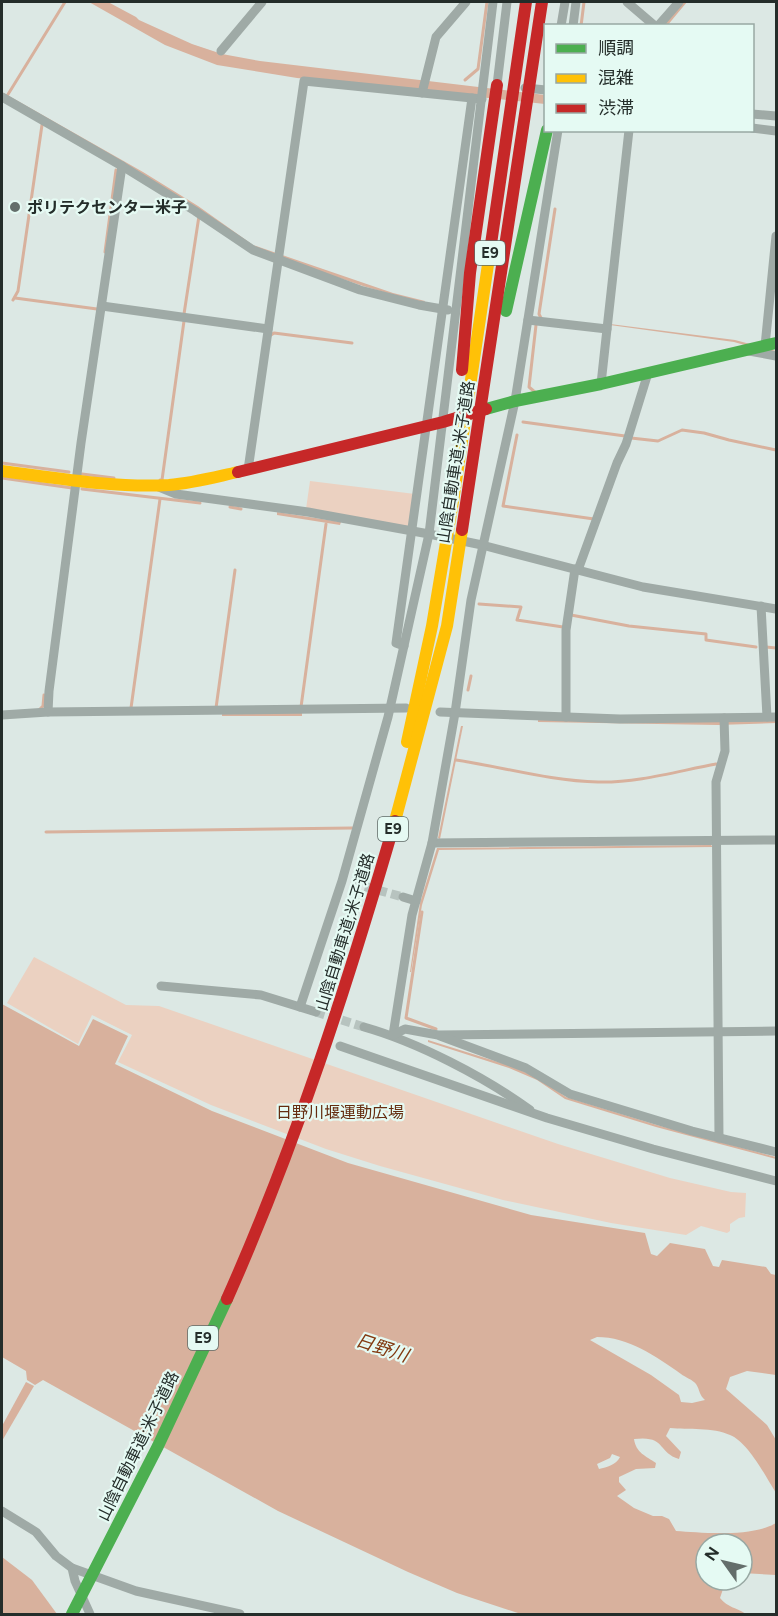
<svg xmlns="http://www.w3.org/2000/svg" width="778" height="1616" viewBox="0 0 778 1616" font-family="Figtree,'Noto Sans JP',sans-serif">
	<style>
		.green { fill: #ebd1c1 }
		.water { fill: #d8b19d; fill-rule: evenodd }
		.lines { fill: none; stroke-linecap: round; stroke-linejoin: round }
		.stream { stroke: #d8b19d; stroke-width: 3 }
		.street-tunnel { stroke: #b7c3bf; stroke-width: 9; stroke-dasharray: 9 4.5; stroke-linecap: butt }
		.street { stroke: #9faaa6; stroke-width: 9 }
		.fast { stroke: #4caf50; stroke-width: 12 }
		.slow { stroke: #ffc107; stroke-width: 12 }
		.jam { stroke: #c62828; stroke-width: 12 }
		.poi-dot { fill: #646e6b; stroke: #e5faf3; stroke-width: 2 }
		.labels { text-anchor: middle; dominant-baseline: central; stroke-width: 4.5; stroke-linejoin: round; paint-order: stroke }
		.shield { fill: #e5faf3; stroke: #5e6a66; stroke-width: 1.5 }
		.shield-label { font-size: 15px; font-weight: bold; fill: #242d2a }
		.poi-label { font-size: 16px; font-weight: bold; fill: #242d2a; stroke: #e5faf3; text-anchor: start }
		.street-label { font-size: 16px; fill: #242d2a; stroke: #e5faf3 }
		.park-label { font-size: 16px; fill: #652d10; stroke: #e5faf3 }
		.water-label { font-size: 18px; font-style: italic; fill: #823910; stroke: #e5faf3 }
	</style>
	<rect width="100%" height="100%" fill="#dce8e4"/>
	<g class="green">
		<polygon points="310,481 415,494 410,527 306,509"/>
		<polygon points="34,957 126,1005 159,1006 558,1144 670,1178 731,1192 746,1193 745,1217 739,1218 730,1224 730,1231 727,1233 701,1226 686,1235 611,1223 503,1200 380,1166 326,1149 211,1105 118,1062 132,1035 92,1015 78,1044 7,1003"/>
	</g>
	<g class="water">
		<polygon points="89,2 108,2 136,17 139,20 192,44 222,54 260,61 545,95 545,104 297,78 217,65 165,45"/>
		<polygon points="2,92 143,172 198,206 253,245 393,293 425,301 424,304 363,286 266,253 2,94"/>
		<polygon points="610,324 735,340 776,351 776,354 734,342 610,325"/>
		<polygon points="277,512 341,522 340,525 277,515"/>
		<polygon points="302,713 302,716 222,716 222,714"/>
		<polygon points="538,719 776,721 776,723 718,725 538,722"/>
		<polygon points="461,726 463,726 440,839 438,838"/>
		<polygon points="711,845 713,847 439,850 422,905 411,972 410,972 420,903 437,848"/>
		<path d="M2,1004L79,1046L93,1019L128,1036L115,1064L212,1111L348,1163L531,1215L645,1233L651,1254L657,1256L670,1243L705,1249L713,1266L719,1267L722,1260L766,1267L771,1274L776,1275V1375L747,1371L730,1377L726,1389L767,1425L776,1440V1493C766,1477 748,1442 730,1435C713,1427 688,1430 670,1428L666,1436L681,1452L679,1459C657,1452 666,1435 634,1439C636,1453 646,1456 656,1463L655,1468L636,1469L619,1477V1482L626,1490L617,1496L634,1508L653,1516H662L669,1519L676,1531C703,1533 753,1537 776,1523V1575L742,1573V1544H706V1580H726L720,1598C728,1608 736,1607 746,1614H521L457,1593L408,1572L278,1511L43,1380L35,1385L27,1380L26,1371L2,1357ZM597,1337C628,1337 656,1356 681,1374C685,1377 693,1380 696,1384C700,1390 699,1395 705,1400L692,1403L681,1402L679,1395L651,1375L590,1340ZM612,1454L620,1457C616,1465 607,1467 599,1469L597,1464L610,1458Z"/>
		<polygon points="428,1040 511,1066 538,1078 566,1097 657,1125 776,1157 776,1159 656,1127 565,1099 537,1080 509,1068 428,1042"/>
		<polygon points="26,1382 34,1386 2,1441 2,1426"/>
		<polygon points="2,1557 32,1580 57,1614 2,1614"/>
	</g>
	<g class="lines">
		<g class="stream">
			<polyline points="581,26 584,2"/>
			<polyline points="665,26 685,2"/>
			<polyline points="465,80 478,69 487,2"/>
			<polyline points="7,96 65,2"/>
			<polyline points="105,252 116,170"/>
			<polyline points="15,298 97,309"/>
			<polyline points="13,300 18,291 42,125"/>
			<polyline points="184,314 199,216"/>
			<polyline points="541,318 539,314 555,209"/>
			<polyline points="271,335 274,333 352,343"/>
			<polyline points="536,393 529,387 536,325"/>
			<polyline points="523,422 625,436"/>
			<polyline points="517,435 503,506 594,519"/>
			<polyline points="631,438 658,441 682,430 704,433 729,440 776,450"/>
			<polyline points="2,463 69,472"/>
			<polyline points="82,474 114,478"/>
			<polyline points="2,478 72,488"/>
			<polyline points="160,480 162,480 184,321"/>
			<polyline points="82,489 200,503"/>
			<polyline points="230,507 241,509"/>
			<polyline points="479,604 521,607 517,620 563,627"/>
			<polyline points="571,615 629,626 706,634 706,640 756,647"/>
			<polyline points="766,647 776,648"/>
			<polyline points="468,690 471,676"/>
			<polyline points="301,707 326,524"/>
			<polyline points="131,708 160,499"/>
			<polyline points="216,708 235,570"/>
			<polyline points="39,710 43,706 44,695"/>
			<path d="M456,760C503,767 550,781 598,782C637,783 678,771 716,764"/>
			<polyline points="46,832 352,828"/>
			<polyline points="422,912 406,1018 436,1029"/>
		</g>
		<g class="street-tunnel">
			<polyline points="352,883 403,897"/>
			<polyline points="316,1012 364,1027"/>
		</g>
		<g class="street">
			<polyline points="627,2 655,26"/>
			<polyline points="561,26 565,2"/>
			<polyline points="573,26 576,2"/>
			<polyline points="658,26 679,2"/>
			<polyline points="221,51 262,2"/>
			<polyline points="497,85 507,2"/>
			<polyline points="525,88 546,90"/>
			<polyline points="422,93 436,37 466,2"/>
			<polyline points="2,97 122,166 195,211 253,250 360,290 419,305 448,310"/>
			<polyline points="752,114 776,116"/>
			<polyline points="752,128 776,131"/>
			<polyline points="102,306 268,329"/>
			<polyline points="528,320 607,329 601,384"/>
			<polyline points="607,329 629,130"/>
			<polyline points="765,346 776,236"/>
			<polyline points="749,351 776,356"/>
			<polyline points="248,470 304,81 482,99"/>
			<polyline points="159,487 176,494 308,512 429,534 482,545 643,587 776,609"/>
			<polyline points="578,570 617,463 626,444 648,373"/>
			<polyline points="761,606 767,717"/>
			<polyline points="404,646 396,643 472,98"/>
			<polyline points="48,712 49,691 81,443 122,166"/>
			<polyline points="440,712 620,719 776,717"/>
			<polyline points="2,715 48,712 406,708"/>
			<polyline points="566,717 566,630 575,569"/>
			<polyline points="432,843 776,840"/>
			<polyline points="403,897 416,901"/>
			<polyline points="161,986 261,995 316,1012"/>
			<polyline points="300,1007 342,881 388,717 429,534 493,2"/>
			<path d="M364,1027C417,1042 485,1077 530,1110"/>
			<polyline points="393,1035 412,915 432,843 455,713 471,600 515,401 558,130"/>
			<polyline points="393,1035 405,1029 438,1035 776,1031"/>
			<polyline points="440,1036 526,1068 570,1094 692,1131 776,1152"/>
			<polyline points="340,1046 547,1118 653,1149 776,1181"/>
			<polyline points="719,1138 716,782 725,751 724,718"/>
			<polyline points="2,1511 36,1532 56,1556 72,1568 136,1591 240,1614"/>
			<polyline points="72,1568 75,1581 90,1614"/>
		</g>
		<g class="fast">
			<polyline points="506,311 547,130"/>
			<polyline points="486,409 515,401 601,384 776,343"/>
			<polyline points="72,1614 158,1446 227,1299"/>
		</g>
		<g class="slow">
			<path d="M2,471C57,478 113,488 169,485C193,483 215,477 238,472"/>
			<polyline points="407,742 432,626 454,495 491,244"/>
			<polyline points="395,821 447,626 462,530"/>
		</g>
		<g class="jam">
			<polyline points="491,244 526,2"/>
			<polyline points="462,370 470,273 497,85"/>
			<polyline points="238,472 443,422 486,409"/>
			<polyline points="462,530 542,2"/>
			<path d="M227,1299C296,1144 348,983 395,821"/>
		</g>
	</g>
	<circle class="poi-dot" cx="15" cy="207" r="6"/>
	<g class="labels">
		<g class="shield">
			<rect x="475" y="241" width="30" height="24" rx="4.5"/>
			<rect x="378" y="817" width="30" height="24" rx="4.5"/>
			<rect x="188" y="1326" width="30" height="24" rx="4.5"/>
		</g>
		<g class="shield-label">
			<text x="490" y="253">E9</text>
			<text x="393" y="829">E9</text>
			<text x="203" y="1338">E9</text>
		</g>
		<g class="poi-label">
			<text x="27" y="207">ポリテクセンター米子</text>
		</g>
		<g class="street-label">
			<text transform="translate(456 462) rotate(-81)">山陰自動車道;米子道路</text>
			<text transform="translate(345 932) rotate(-73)">山陰自動車道;米子道路</text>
			<text transform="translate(138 1446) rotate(-64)">山陰自動車道;米子道路</text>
		</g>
		<g class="park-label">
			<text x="340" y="1112">日野川堰運動広場</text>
		</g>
		<g class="water-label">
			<text transform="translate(382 1348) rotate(18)">日野川</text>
		</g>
	</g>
	<rect width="778" height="1616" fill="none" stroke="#242d2a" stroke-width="6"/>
	<rect x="544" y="24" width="210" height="108" fill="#e5faf3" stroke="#98a8a3" stroke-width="1.5"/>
	<rect x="556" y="44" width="30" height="9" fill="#4caf50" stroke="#98a8a3" stroke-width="1.5"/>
	<text x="598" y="54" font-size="18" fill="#242d2a">順調</text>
	<rect x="556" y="74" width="30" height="9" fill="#ffc107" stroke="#98a8a3" stroke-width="1.5"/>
	<text x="598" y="84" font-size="18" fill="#242d2a">混雑</text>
	<rect x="556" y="104" width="30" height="9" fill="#c62828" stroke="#98a8a3" stroke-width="1.5"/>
	<text x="598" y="114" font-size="18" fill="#242d2a">渋滞</text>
	<g transform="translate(724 1562) rotate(304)"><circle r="28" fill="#e5faf3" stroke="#98a8a3" stroke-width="1.5"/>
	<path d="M0-4.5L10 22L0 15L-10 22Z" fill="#646e6b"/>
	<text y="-9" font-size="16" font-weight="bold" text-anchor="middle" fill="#242d2a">N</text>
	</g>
</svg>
